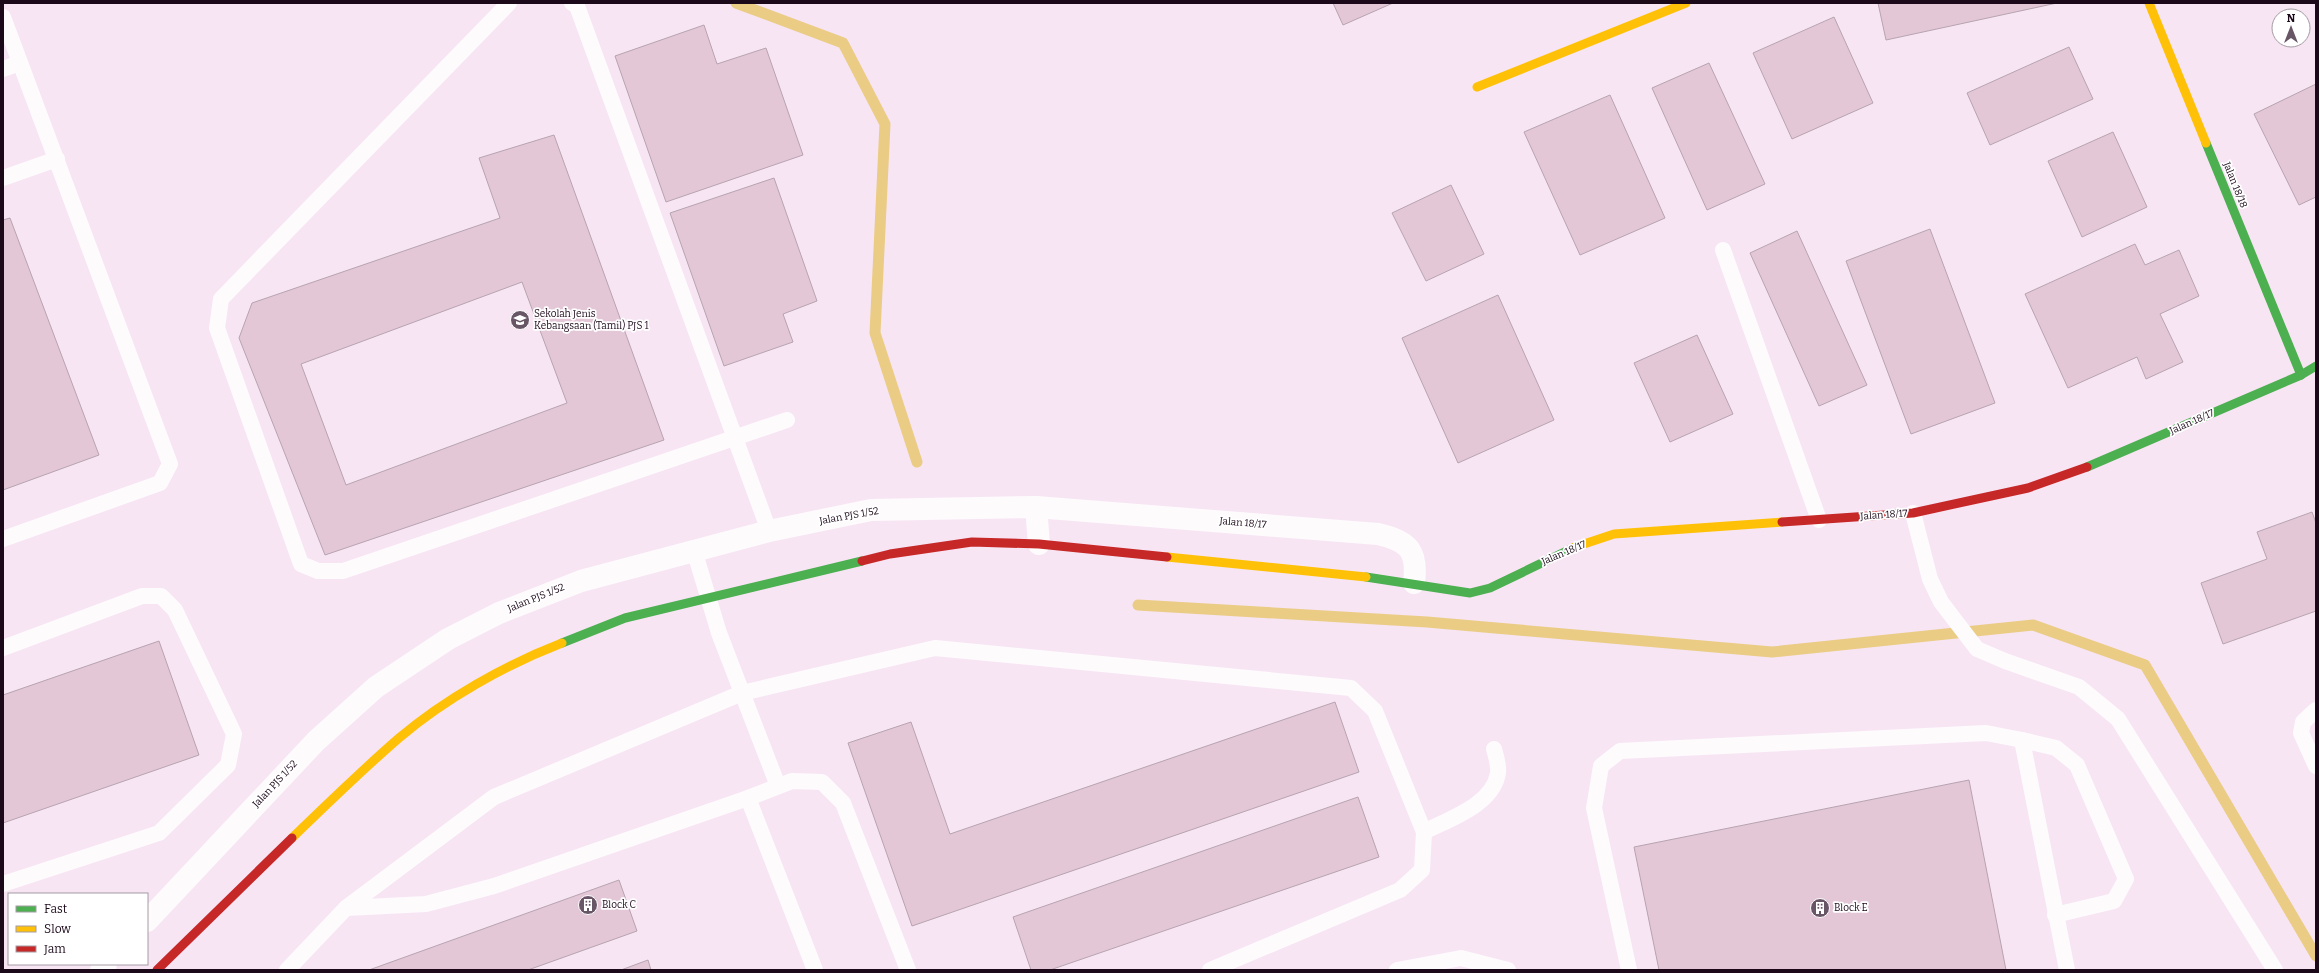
<svg xmlns="http://www.w3.org/2000/svg" width="2319" height="973" viewBox="0 0 2319 973" font-family="Bitter,serif">
	<style>
		.lines { fill: none; stroke-linecap: round; stroke-linejoin: round }
		.stream { stroke: #eacc85; stroke-width: 11 }
		.building { fill: #e3c7d7; stroke: #b7a4b0; fill-rule: evenodd }
		.lane { stroke: #fefbfd; stroke-width: 16 }
		.street { stroke: #fefbfd; stroke-width: 22 }
		.fast { stroke: #4caf50; stroke-width: 9 }
		.slow { stroke: #ffc107; stroke-width: 9 }
		.jam { stroke: #c62828; stroke-width: 9 }
		.labels { text-anchor: middle; dominant-baseline: central; stroke-width: 3.5; stroke-linejoin: round; paint-order: stroke }
		.street-label { font-size: 10px; fill: #1b0819; stroke: #fff }
		.poi-label { font-size: 10px; fill: #1b0819; stroke: #fff; text-anchor: start }
	</style>
	<rect width="100%" height="100%" fill="#f7e5f4"/>
	<g class="lines">
		<g class="stream">
			<polyline points="736,3 843,43 885,124 875,333 917,462"/>
			<polyline points="1138,605 1427,622 1772,652 2033,625 2145,665 2316,956"/>
		</g>
	</g>
	<g class="building">
		<polygon points="1333,3 1393,3 1343,25"/>
		<polygon points="1878,3 2057,3 1886,40"/>
		<polygon points="1834,17 1873,103 1792,139 1753,53"/>
		<polygon points="704,25 717,64 766,48 803,155 666,202 615,56"/>
		<polygon points="2069,47 2093,99 1990,145 1967,93"/>
		<polygon points="1709,63 1765,184 1707,210 1652,88"/>
		<polygon points="2316,84 2316,197 2299,205 2254,114"/>
		<polygon points="1610,95 1665,218 1580,255 1524,132"/>
		<polygon points="2113,132 2147,207 2082,237 2048,161"/>
		<path d="M554,135L664,440L325,555L239,338L252,303L500,218L479,158ZM522,282L567,403L346,485L301,364Z"/>
		<polygon points="774,178 817,301 783,314 793,342 724,366 670,213"/>
		<polygon points="1451,185 1484,254 1426,281 1392,213"/>
		<polygon points="10,218 99,455 3,490 3,220"/>
		<polygon points="1930,229 1995,403 1911,434 1846,261"/>
		<polygon points="1797,231 1867,385 1819,406 1750,253"/>
		<polygon points="2135,244 2145,265 2179,250 2199,296 2160,314 2183,362 2146,379 2137,357 2068,388 2025,294"/>
		<polygon points="1498,295 1554,420 1458,463 1402,338"/>
		<polygon points="1697,335 1733,414 1670,442 1634,363"/>
		<polygon points="2312,512 2316,523 2316,611 2223,644 2201,583 2267,559 2257,532"/>
		<polygon points="159,641 199,755 3,823 3,695"/>
		<polygon points="1335,702 1359,772 912,926 848,743 911,722 950,834"/>
		<polygon points="1969,780 2006,970 1659,970 1634,847"/>
		<polygon points="1358,797 1379,857 1050,970 1031,970 1013,917"/>
		<polygon points="619,880 637,931 528,970 369,970"/>
		<polygon points="648,960 651,970 621,970"/>
	</g>
	<g class="lines">
		<g class="lane">
			<polyline points="509,3 221,299 217,328 301,564 318,571 343,571 787,420"/>
			<polyline points="572,3 577,6 769,531"/>
			<polyline points="3,17 170,464 160,483 3,539"/>
			<polyline points="3,69 20,63"/>
			<polyline points="3,178 57,159"/>
			<polyline points="1723,250 1819,520"/>
			<polyline points="1913,513 1930,579 1941,602 1977,649 2005,661 2079,687 2118,719 2275,970"/>
			<polyline points="694,550 719,633 778,786"/>
			<polyline points="3,648 142,596 161,596 175,610 234,734 228,765 159,833 3,884"/>
			<polyline points="2316,710 2303,722 2301,733 2316,766"/>
			<polyline points="2022,740 2056,748 2077,765 2126,879 2114,901 2055,915"/>
			<polyline points="748,798 815,970"/>
			<path d="M1424,832C1449,819 1493,805 1498,773C1499,765 1496,756 1494,749"/>
			<polyline points="346,908 426,904 494,886 748,798 792,781 822,782 843,803 908,970"/>
			<polyline points="287,970 346,908 494,797 742,693 935,648 1351,688 1375,711 1424,832 1422,870 1400,890 1210,970"/>
			<polyline points="1397,970 1461,958 1508,970"/>
			<polyline points="1629,970 1594,808 1601,766 1620,751 1986,733 2022,740 2067,970"/>
		</g>
		<g class="street">
			<polyline points="1036,507 1039,544"/>
			<path d="M147,921L316,741L376,687L448,639L499,613L581,581L769,531L871,510L1036,507L1378,534C1409,541 1418,551 1414,583"/>
			<polyline points="101,970 106,964"/>
		</g>
		<g class="fast">
			<polyline points="2206,143 2301,375"/>
			<polyline points="2087,467 2301,375 2316,366"/>
			<polyline points="1366,577 1470,593 1490,588 1575,547"/>
			<polyline points="562,643 625,618 862,561"/>
		</g>
		<g class="slow">
			<polyline points="2149,3 2206,143"/>
			<polyline points="1477,87 1686,3"/>
			<polyline points="1575,547 1614,534 1782,522"/>
			<polyline points="1167,557 1366,577"/>
			<path d="M292,838C327,804 362,770 399,738C445,699 505,665 562,643"/>
		</g>
		<g class="jam">
			<polyline points="1782,522 1913,513 2028,488 2087,467"/>
			<polyline points="862,561 890,554 972,542 1039,544 1167,557"/>
			<polyline points="157,970 292,838"/>
		</g>
	</g>
	<defs>
		<g id="school-disc" transform="scale(1)"><circle r="9.5" fill="#685566" stroke="#fff"/><path d="M0-5L7-2L0 1L-7-2ZM-4 1L0 2.5L4 1V4Q0 6-4 4Z" fill="#fff"/></g>
		<g id="building-disc" transform="scale(1)"><circle r="9.5" fill="#685566" stroke="#fff"/><path d="M-4-6H4V6H1V3H-1V6H-4ZM-2.5-4.3h1.7v1.8h-1.7ZM.8-4.3h1.7v1.8H.8ZM-2.5-1h1.7V.8h-1.7ZM.8-1h1.7V.8H.8Z" fill="#fff"/></g>
	</defs>
	<g fill-rule="evenodd">
		<use href="#school-disc" x="520" y="320"/>
		<use href="#building-disc" x="588" y="905"/>
		<use href="#building-disc" x="1820" y="908"/>
	</g>
	<g class="labels">
		<g class="street-label">
			<text transform="translate(2235 185) rotate(68)">Jalan 18/18</text>
			<text transform="translate(2192 422) rotate(-24)">Jalan 18/17</text>
			<text transform="translate(1884 515) rotate(-4)">Jalan 18/17</text>
			<text transform="translate(849 516) rotate(-10)">Jalan PJS 1/52</text>
			<text transform="translate(1243 523) rotate(5)">Jalan 18/17</text>
			<text transform="translate(1564 553) rotate(-23)">Jalan 18/17</text>
			<text transform="translate(536 598) rotate(-22)">Jalan PJS 1/52</text>
			<text transform="translate(275 784) rotate(-47)">Jalan PJS 1/52</text>
		</g>
		<g class="poi-label">
			<text x="534" y="314">Sekolah Jenis<tspan x="534" dy="12">Kebangsaan (Tamil) PJS 1</tspan></text>
			<text x="602" y="905">Block C</text>
			<text x="1834" y="908">Block E</text>
		</g>
	</g>
	<rect width="2319" height="973" fill="none" stroke="#1b0819" stroke-width="8"/>
	<rect x="8" y="893" width="140" height="72" fill="#ffffff" stroke="#a49ca3"/>
	<rect x="16" y="906" width="20" height="6" fill="#4caf50" stroke="#a49ca3"/>
	<text x="44" y="913" font-size="12" fill="#1b0819">Fast</text>
	<rect x="16" y="926" width="20" height="6" fill="#ffc107" stroke="#a49ca3"/>
	<text x="44" y="933" font-size="12" fill="#1b0819">Slow</text>
	<rect x="16" y="946" width="20" height="6" fill="#c62828" stroke="#a49ca3"/>
	<text x="44" y="953" font-size="12" fill="#1b0819">Jam</text>
	<g transform="translate(2291 28)"><circle r="19" fill="#ffffff" stroke="#a49ca3"/>
	<path d="M0-3L7 15L0 10L-7 15Z" fill="#685566"/>
	<text y="-6" font-size="11" font-weight="bold" text-anchor="middle" fill="#1b0819">N</text>
	</g>
</svg>
